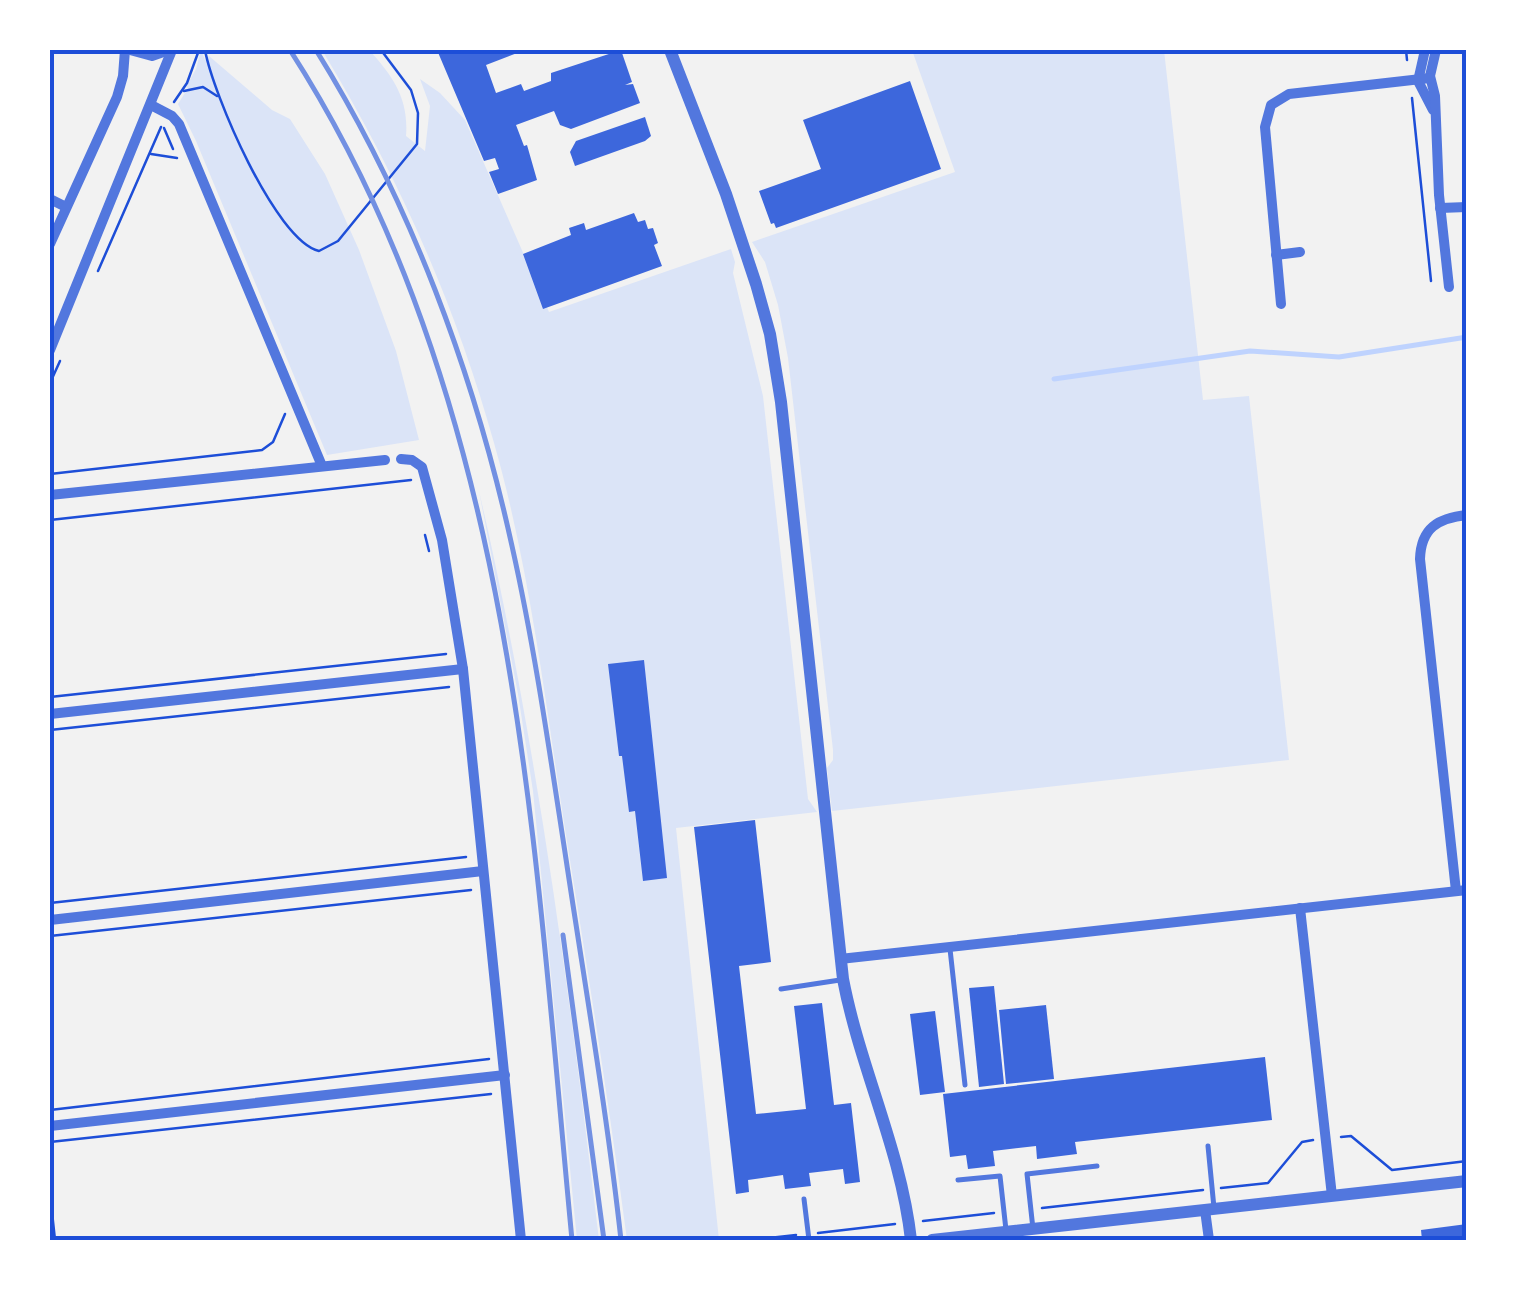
<svg xmlns="http://www.w3.org/2000/svg" width="1517" height="1290" viewBox="0 0 1517 1290" font-family="Barlow,sans-serif">
	<style>
		.green { fill: #dbe4f7 }
		.lines { fill: none; stroke-linecap: round; stroke-linejoin: round }
		.stream { stroke: #bfd3fe; stroke-width: 5 }
		.building { fill: #3d67dc }
		.path { stroke: #1d4ed8; stroke-width: 2.5 }
		.service { stroke: #5277de; stroke-width: 5 }
		.minor { stroke: #5277de; stroke-width: 10 }
		.tertiary { stroke: #5277de; stroke-width: 12 }
		.rail { stroke: #7290e2; stroke-width: 5 }
		.neatline { fill: none; stroke: #1d4ed8; stroke-width: 4 }
	</style>
	<rect width="100%" height="100%" fill="#f2f2f2"/>
	<g class="green">
		<polygon points="201,50 205,60 209,56 272,110 290,119 325,174 359,250 396,351 419,440 327,455 196,141 178,104 188,88 186,87 196,69"/>
		<path d="M322,50H369C393,76 409,99 406,136L425,151L430,106L420,79L440,93L465,120L549,312L731,249L735,262L733,273L763,396L808,799L817,812L676,828L719,1240H627C609,1103 587,966 565,829C545,700 530,569 494,443C455,303 397,174 322,50Z"/>
		<polygon points="912,50 1164,50 1203,400 1249,396 1289,760 832,811 827,768 833,760 833,750 788,358 778,305 765,262 752,242 955,172"/>
		<path d="M479,491C536,737 569,989 599,1240H577L533,791L518,694Z"/>
	</g>
	<g class="lines">
		<polyline class="stream" points="1054,379 1250,351 1339,357 1467,337"/>
	</g>
	<g class="building">
		<polygon points="437,50 525,50 486,65 496,93 521,84 524,91 551,81 551,73 621,50 632,82 625,85 633,84 640,103 571,129 560,125 554,111 516,125 524,146 527,145 537,180 498,194 489,172 499,169 495,158 484,161"/>
		<polygon points="910,81 941,169 776,228 774,223 771,224 759,191 821,169 803,120"/>
		<polygon points="645,117 651,136 645,141 575,166 570,152 576,141"/>
		<polygon points="634,213 638,222 645,220 648,229 653,228 658,243 654,245 662,266 543,309 523,254 571,235 569,228 584,223 586,230"/>
		<polygon points="644,660 667,878 643,881 635,811 629,812 622,756 619,756 608,664"/>
		<polygon points="755,820 771,962 739,966 756,1114 806,1109 794,1006 822,1003 834,1105 851,1103 860,1182 845,1184 843,1169 809,1173 811,1186 785,1189 783,1175 748,1180 749,1192 736,1194 694,827"/>
		<polygon points="994,986 1004,1084 979,1087 969,988"/>
		<polygon points="1046,1005 1054,1079 1006,1084 999,1010"/>
		<polygon points="935,1011 945,1092 920,1095 910,1014"/>
		<polygon points="1265,1057 1272,1120 1075,1142 1077,1154 1037,1159 1036,1146 993,1151 995,1166 968,1169 966,1155 950,1157 943,1094"/>
		<polygon points="1467,1224 1467,1240 1422,1240 1421,1230"/>
	</g>
	<g class="lines">
		<g class="path">
			<path d="M205,50C213,94 275,240 319,251L338,241L417,144L418,113L411,90L381,50"/>
			<polyline points="1406,50 1407,60"/>
			<polyline points="184,91 203,87 217,96"/>
			<polyline points="1412,98 1431,281"/>
			<polyline points="174,102 187,83 199,50"/>
			<polyline points="164,128 173,149"/>
			<polyline points="151,154 177,158"/>
			<polyline points="98,271 161,127"/>
			<polyline points="50,383 60,361"/>
			<polyline points="50,474 262,450 273,442 285,414"/>
			<polyline points="50,520 411,480"/>
			<polyline points="425,535 429,551"/>
			<polyline points="50,697 446,654"/>
			<polyline points="50,730 449,687"/>
			<polyline points="50,903 466,857"/>
			<polyline points="50,936 471,890"/>
			<polyline points="50,1110 489,1059"/>
			<polyline points="1341,1137 1351,1136 1392,1170 1467,1161"/>
			<polyline points="50,1142 491,1094"/>
			<polyline points="1221,1188 1268,1183 1302,1142 1313,1140"/>
			<polyline points="50,1194 55,1240"/>
			<polyline points="1042,1208 1203,1190"/>
			<polyline points="923,1221 994,1213"/>
			<polyline points="818,1233 895,1224"/>
			<polyline points="751,1240 796,1235"/>
		</g>
		<g class="service">
			<polyline points="950,949 965,1085"/>
			<polyline points="781,989 840,980"/>
			<polyline points="1208,1146 1214,1208"/>
			<polyline points="958,1180 1000,1176 1006,1230"/>
			<polyline points="804,1199 809,1240"/>
			<polyline points="1033,1229 1027,1174 1097,1166"/>
		</g>
		<g class="minor">
			<polyline points="130,50 152,56 169,50"/>
			<polyline points="1425,50 1418,81 1433,110"/>
			<polyline points="1436,50 1430,76 1435,96 1439,195 1449,287"/>
			<polyline points="151,105 172,116 179,124 322,466"/>
			<polyline points="50,199 66,207"/>
			<polyline points="1440,208 1467,207"/>
			<polyline points="50,244 117,97 123,76 125,50"/>
			<polyline points="1276,255 1300,252"/>
			<polyline points="1281,304 1265,127 1271,105 1289,94 1430,78"/>
			<polyline points="50,350 172,50"/>
			<polyline points="401,459 412,460 422,467 442,540 463,669 521,1240"/>
			<polyline points="50,495 385,460"/>
			<polyline points="50,714 463,669"/>
			<path d="M1456,891L1420,559C1421,528 1438,518 1467,515"/>
			<polyline points="1300,908 1332,1196"/>
			<polyline points="50,920 483,871"/>
			<polyline points="840,959 1467,890"/>
			<polyline points="50,1126 505,1075"/>
			<polyline points="1205,1210 1209,1240"/>
		</g>
		<g class="tertiary">
			<path d="M670,50L726,194L756,284L770,334L781,402L843,979C860,1068 901,1150 911,1240"/>
			<polyline points="932,1240 1467,1181"/>
		</g>
		<g class="rail">
			<path d="M290,50C517,403 533,835 572,1240"/>
			<path d="M316,50C410,201 474,373 512,546C535,649 550,755 566,859C585,986 607,1113 621,1240"/>
			<polyline points="563,935 604,1240"/>
		</g>
	</g>
	<rect width="1517" height="1290" fill="none" stroke="#ffffff" stroke-width="105"/>
	<rect x="52" y="52" width="1412" height="1186" class="neatline"/>
</svg>
